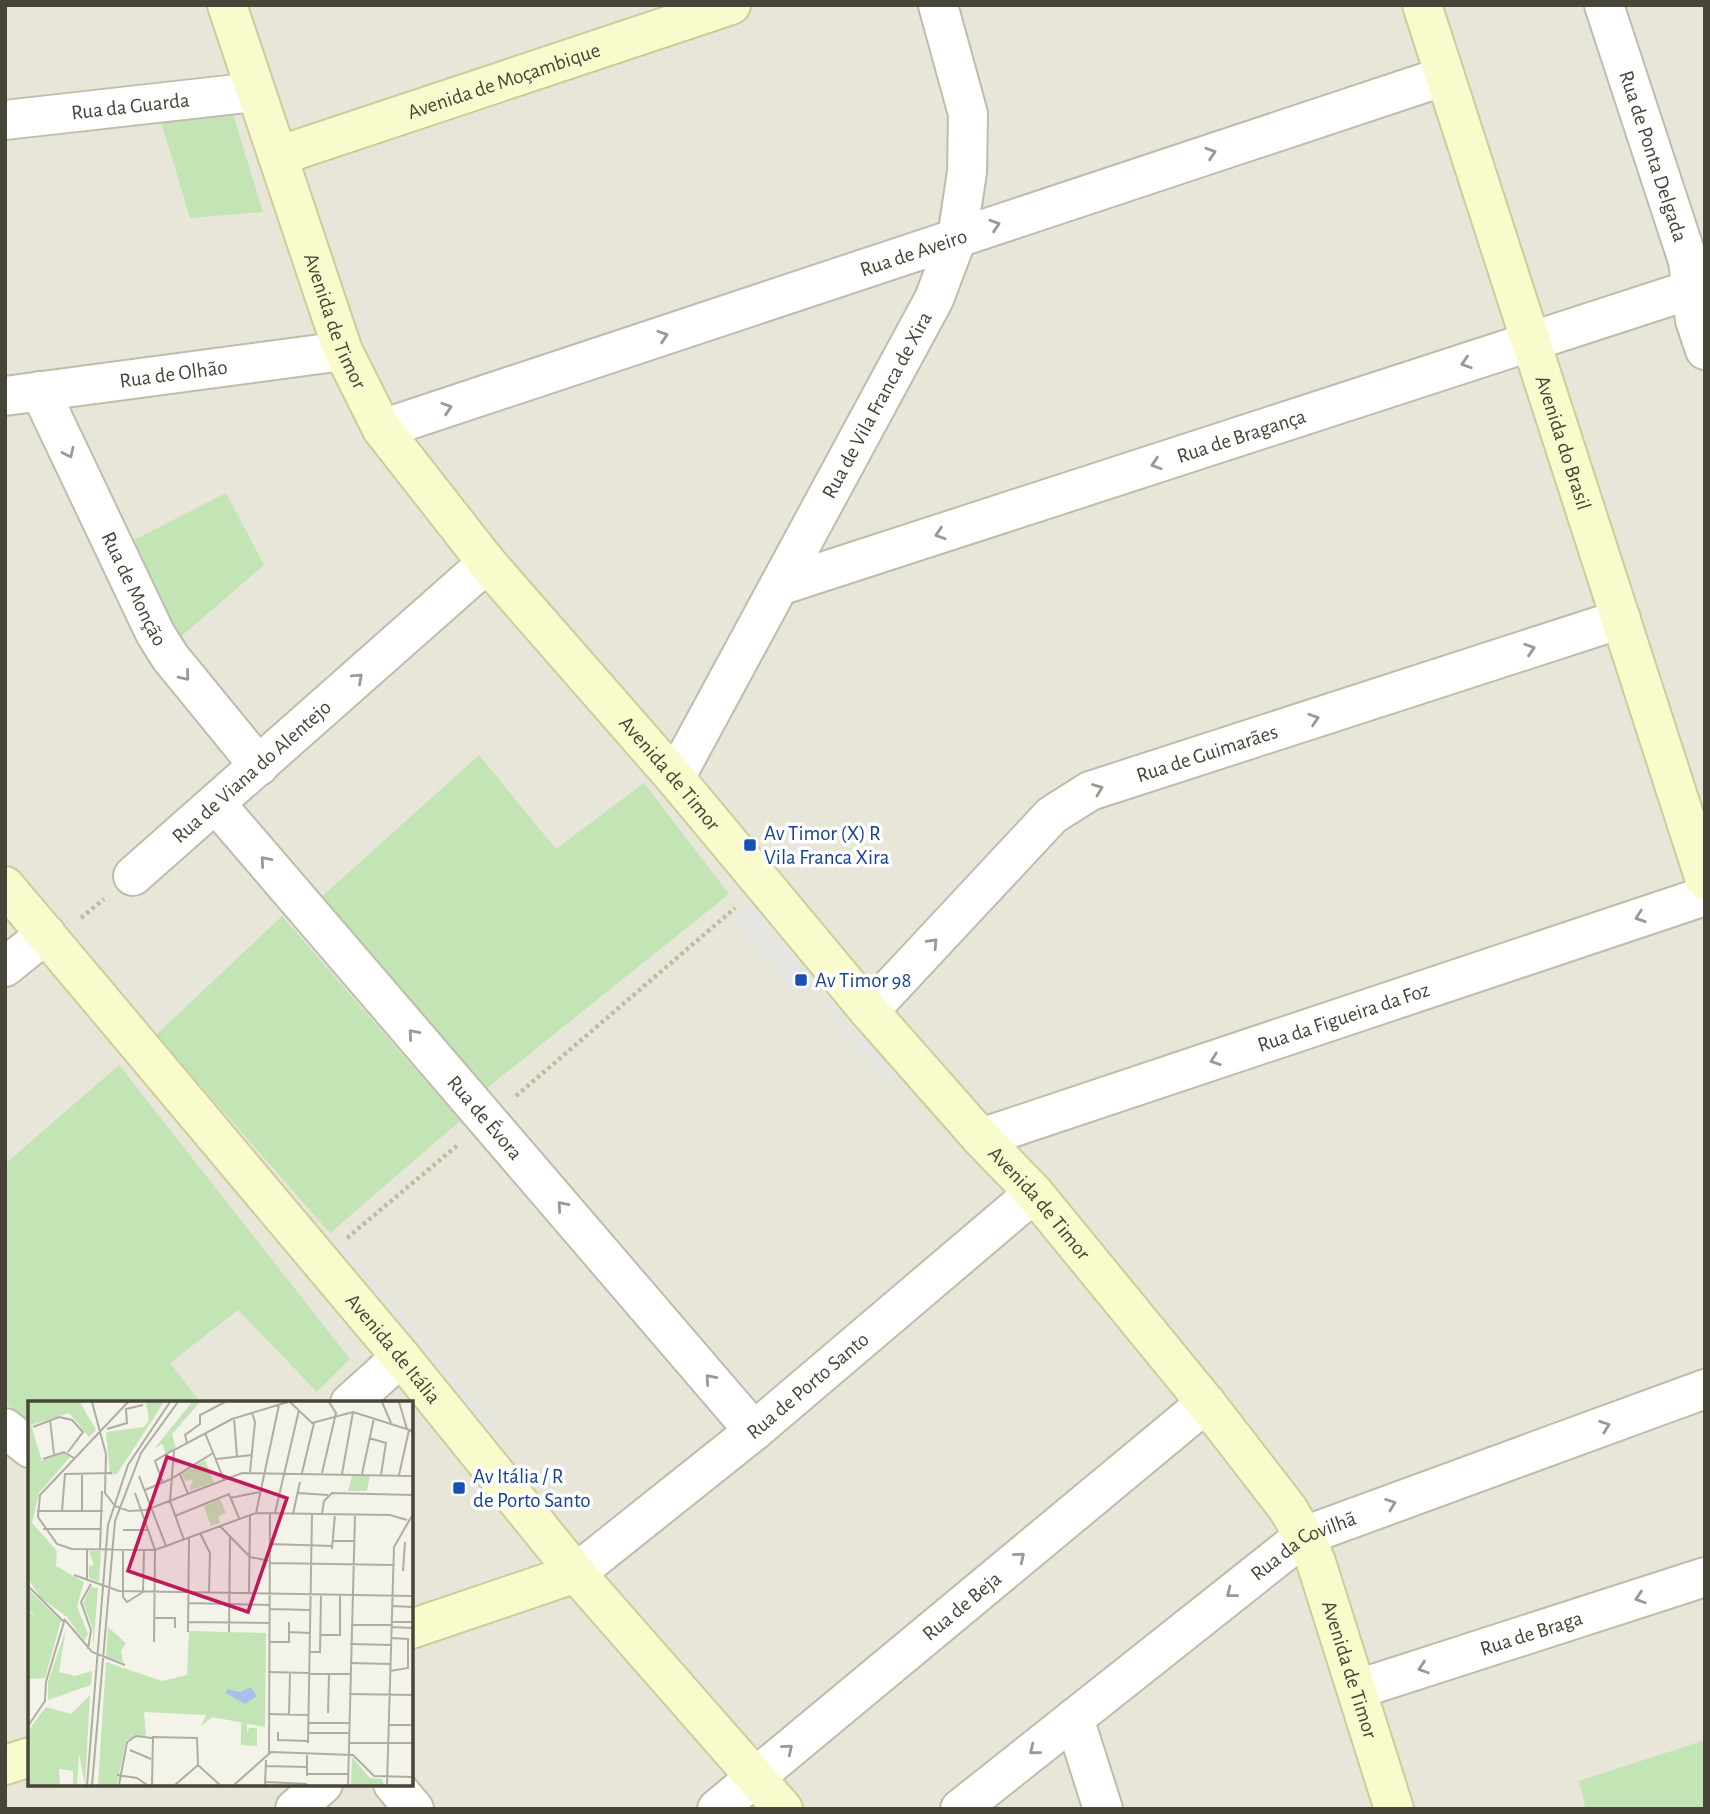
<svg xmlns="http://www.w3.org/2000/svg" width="1710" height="1814" viewBox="0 0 1710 1814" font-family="'Alegreya Sans',sans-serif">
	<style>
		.residential { fill: #e7e6d8; fill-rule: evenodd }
		.green { fill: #c3e5b5 }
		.parking { fill: #e5e5e1 }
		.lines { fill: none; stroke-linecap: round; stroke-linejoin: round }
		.street-casing { stroke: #bebdac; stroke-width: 42 }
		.secondary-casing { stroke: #cdcc9a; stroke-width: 42 }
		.path { stroke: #bfbc9f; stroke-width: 4.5; stroke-dasharray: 3.5 3.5; stroke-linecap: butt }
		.street { stroke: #fff; stroke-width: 38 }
		.secondary { stroke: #fafbcc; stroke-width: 38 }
		.oneway { stroke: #9a9992 }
		.transit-dot { fill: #1a4fb4; stroke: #fff; stroke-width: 2.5 }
		.labels { text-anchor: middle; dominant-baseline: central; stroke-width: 7; stroke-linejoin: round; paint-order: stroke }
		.street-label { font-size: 21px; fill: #474538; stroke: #fff }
		.transit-label { font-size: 21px; fill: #164399; stroke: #fff; text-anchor: start }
		.inset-road { fill: none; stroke: #aeada2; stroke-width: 2 }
		.view { fill: #c2185b; fill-opacity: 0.15; stroke: #c2185b; stroke-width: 3.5 }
		.inset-edge { fill: none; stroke: #474538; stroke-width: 3.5 }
	</style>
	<rect width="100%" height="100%" fill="#f3f3e9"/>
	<path class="residential" d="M5,5H1705V1809H5ZM30,1403H411V1784H30Z"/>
	<g class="green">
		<polygon points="232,111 263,212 190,218 159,115"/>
		<polygon points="226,493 264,565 177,640 126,544"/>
		<polygon points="479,755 556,849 644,783 729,894 487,1088 317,901"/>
		<polygon points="282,916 460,1121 330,1233 156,1035"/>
		<polygon points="119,1065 350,1359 317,1392 238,1310 170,1363 201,1403 30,1403 30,1422 5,1402 5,1164"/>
		<polygon points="1705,1740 1705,1809 1586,1809 1579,1781"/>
	</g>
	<g class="parking">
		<polygon points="753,903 820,984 801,1000 733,920"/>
		<polygon points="832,997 901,1076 890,1085 821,1006"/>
		<polygon points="345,1246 496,1426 487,1435 336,1255"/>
	</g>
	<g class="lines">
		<g class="street-casing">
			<g id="street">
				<path id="s1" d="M1604,5L1688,261L1695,320L1705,350"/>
				<path id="s2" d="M5,120L255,92"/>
				<path id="s3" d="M40,391L155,633L170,657L259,766"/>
				<path id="s4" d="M5,396L343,351"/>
				<path id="s5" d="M382,429L1445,76"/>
				<path id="s6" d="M779,586L1705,285"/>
				<path id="s7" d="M675,778L934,299L957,238L967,172L968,114L938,5"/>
				<path id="s8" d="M216,804L754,1431"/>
				<path id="s9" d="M133,876L487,563"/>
				<polyline points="5,967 46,934"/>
				<path id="s10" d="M869,1011L1052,815L1090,791L1621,619"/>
				<path id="s11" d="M981,1138L1705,896"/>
				<polyline points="350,1403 401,1357"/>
				<polyline points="5,1428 30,1448"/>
				<path id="s12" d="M576,1573L754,1431L1034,1193"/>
				<path id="s13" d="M1358,1689L1705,1577"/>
				<polyline points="1074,1718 1103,1809"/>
				<polyline points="393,1784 414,1809"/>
				<polyline points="295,1809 323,1784"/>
				<path id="s14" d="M717,1809L1206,1403"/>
				<path id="s15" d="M960,1809L1304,1536L1705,1389"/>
			</g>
		</g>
		<g class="secondary-casing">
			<g id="secondary">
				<path id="s16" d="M227,5L343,351L382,429L487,563L675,778L869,1011L981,1138L1034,1193L1206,1403L1288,1509L1308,1543L1316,1562L1394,1809"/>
				<path id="s17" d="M1422,5L1705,880"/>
				<path id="s18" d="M278,156L731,5"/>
				<path id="s19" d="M5,886L401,1357L576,1573L783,1809"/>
				<polyline points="411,1629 576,1573"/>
				<polyline points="5,1765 30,1757"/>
			</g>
		</g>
		<g class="path">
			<polyline points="81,918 104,899"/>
			<polyline points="516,1096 735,908"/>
			<polyline points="347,1238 459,1144"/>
		</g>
		<use href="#street" class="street"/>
		<use href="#secondary" class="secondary"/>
	</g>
	<defs><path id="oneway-chevron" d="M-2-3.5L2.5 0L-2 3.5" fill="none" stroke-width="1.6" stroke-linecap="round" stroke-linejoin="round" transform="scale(1.75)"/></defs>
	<g class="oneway">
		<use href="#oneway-chevron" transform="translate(1211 153) rotate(-18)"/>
		<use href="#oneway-chevron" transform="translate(995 225) rotate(-18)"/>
		<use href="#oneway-chevron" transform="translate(663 336) rotate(-18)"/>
		<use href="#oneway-chevron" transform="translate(1466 363) rotate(162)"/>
		<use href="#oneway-chevron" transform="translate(447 408) rotate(-18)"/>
		<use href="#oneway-chevron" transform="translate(69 453) rotate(65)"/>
		<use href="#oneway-chevron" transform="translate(1156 464) rotate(162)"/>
		<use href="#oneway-chevron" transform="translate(940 534) rotate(162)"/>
		<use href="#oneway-chevron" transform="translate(1530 649) rotate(-18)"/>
		<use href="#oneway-chevron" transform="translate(185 676) rotate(51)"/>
		<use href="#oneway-chevron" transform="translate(358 678) rotate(-42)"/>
		<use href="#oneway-chevron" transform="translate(1314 719) rotate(-18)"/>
		<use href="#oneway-chevron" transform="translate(1098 789) rotate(-21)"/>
		<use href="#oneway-chevron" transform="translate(265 861) rotate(-131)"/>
		<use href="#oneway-chevron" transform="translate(1640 917) rotate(161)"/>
		<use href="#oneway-chevron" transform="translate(933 943) rotate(-47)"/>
		<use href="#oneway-chevron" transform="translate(413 1034) rotate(-131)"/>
		<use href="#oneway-chevron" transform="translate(1215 1060) rotate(161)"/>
		<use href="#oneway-chevron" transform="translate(562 1206) rotate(-131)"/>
		<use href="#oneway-chevron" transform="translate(710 1379) rotate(-131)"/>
		<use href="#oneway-chevron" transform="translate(1605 1426) rotate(-20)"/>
		<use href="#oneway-chevron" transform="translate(1391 1504) rotate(-20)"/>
		<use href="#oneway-chevron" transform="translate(1020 1557) rotate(-40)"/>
		<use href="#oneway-chevron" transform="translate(1231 1593) rotate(142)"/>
		<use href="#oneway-chevron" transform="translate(1640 1598) rotate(162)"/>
		<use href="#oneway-chevron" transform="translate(1423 1668) rotate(162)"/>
		<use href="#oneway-chevron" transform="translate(788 1749) rotate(-40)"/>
		<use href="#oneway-chevron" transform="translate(1034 1750) rotate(141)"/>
	</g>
	<g class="transit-dot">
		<rect x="743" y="838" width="14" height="14" rx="3.5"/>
		<rect x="794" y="973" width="14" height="14" rx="3.5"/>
		<rect x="452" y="1481" width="14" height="14" rx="3.5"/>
	</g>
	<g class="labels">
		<g class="street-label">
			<text stroke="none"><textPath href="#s18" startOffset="238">Avenida de Moçambique</textPath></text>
			<text stroke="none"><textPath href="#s2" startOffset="126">Rua da Guarda</textPath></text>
			<text stroke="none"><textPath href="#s1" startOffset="159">Rua de Ponta Delgada</textPath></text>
			<text stroke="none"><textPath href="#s5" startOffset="560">Rua de Aveiro</textPath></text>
			<text stroke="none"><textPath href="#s16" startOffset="334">Avenida de Timor</textPath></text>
			<text stroke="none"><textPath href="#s4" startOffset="170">Rua de Olhão</textPath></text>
			<text stroke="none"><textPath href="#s7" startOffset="424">Rua de Vila Franca de Xira</textPath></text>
			<text stroke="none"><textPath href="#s6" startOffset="486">Rua de Bragança</textPath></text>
			<text stroke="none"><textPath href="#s17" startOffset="460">Avenida do Brasil</textPath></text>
			<text stroke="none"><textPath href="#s3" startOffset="219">Rua de Monção</textPath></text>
			<text stroke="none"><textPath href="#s10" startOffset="436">Rua de Guimarães</textPath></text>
			<text stroke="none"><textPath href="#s9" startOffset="158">Rua de Viana do Alentejo</textPath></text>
			<text stroke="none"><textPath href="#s16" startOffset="901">Avenida de Timor</textPath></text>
			<text stroke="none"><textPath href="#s11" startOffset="382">Rua da Figueira da Foz</textPath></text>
			<text stroke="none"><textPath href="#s8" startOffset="413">Rua de Évora</textPath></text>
			<text stroke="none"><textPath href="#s16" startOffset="1468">Avenida de Timor</textPath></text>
			<text stroke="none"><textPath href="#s19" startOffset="604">Avenida de Itália</textPath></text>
			<text stroke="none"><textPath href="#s12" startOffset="298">Rua de Porto Santo</textPath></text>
			<text stroke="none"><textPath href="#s15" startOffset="434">Rua da Covilhã</textPath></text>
			<text stroke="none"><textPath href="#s14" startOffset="318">Rua de Beja</textPath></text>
			<text stroke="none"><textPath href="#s13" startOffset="182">Rua de Braga</textPath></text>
			<text stroke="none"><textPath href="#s16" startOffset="2035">Avenida de Timor</textPath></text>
		</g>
		<g class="transit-label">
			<text x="764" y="833">Av Timor (X) R<tspan x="764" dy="24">Vila Franca Xira</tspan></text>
			<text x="815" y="980">Av Timor 98</text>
			<text x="473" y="1476">Av Itália / R<tspan x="473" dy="24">de Porto Santo</tspan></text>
		</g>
	</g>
	<g transform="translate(28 1401)">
		<rect width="385" height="385" fill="#f3f3e9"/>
		<path d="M0,1H52L68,29L61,36L41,12L3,24L14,60L36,51L42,56L11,92L4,122L29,150L28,165L56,181L49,205L60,233L56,240L39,216L13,197L0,178ZM136,1L89,73L82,74L78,31L116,26L121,19L118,2ZM164,1H172L144,33L148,47L138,52L134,43L126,48ZM177,59L186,81L161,90L165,78L157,80L154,73ZM342,74L339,90H320L324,75ZM192,98L198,112L190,115L192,122L183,125L176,105ZM61,150H73L71,181L61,177V165L66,164ZM63,186L70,187L65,251V228L55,202ZM0,188L33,220L17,277L0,278V210L9,218L0,208ZM80,226L98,242L93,250L95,261L78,256ZM38,228L31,271L47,275L64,270L63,284L20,299V281ZM161,230L238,232L237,326L184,316L173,325L178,314L116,311L118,334L98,339L89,384H70L78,261L134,280L159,274ZM62,294L57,384L51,352L49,384H45V370L31,368L32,384H0V332L5,323L18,306L43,313ZM213,322H219V332L221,327H229V345L213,344ZM324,356L342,377L354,378L356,384H323Z" fill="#c3e5b5"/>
		<path d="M223,286L229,295L217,303L197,292L200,288L212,291Z" fill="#aac0ec"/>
		<path class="inset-road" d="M64,1L78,53L77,92L87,105L101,110L118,109L214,72L385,75M100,1L12,94L10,116L29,143L44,148L127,149L228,112L362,114L379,119M262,1L284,22L325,11L385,30M354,1L363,22M371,1L379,28M206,17L209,55M22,19L26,53M5,26L31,16L44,19L55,31L40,51M79,28L99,22L98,8L115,4M177,32L196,79M341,37L358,42L353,74M159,42L157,34L172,23V14L197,1M15,58L36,51L46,57M188,58L224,54M222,71L227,21L224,12M54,72V110M274,72L286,22M294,72L308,12L301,1M152,73L160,93M314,73L325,11M334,73L346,17M371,74L381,29M111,75L138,145M135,82L127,60L145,49M117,89L143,78L185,52M107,92L127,149L126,241M270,92L300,94M202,97L232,91M9,110H75M34,110L37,73L84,72M228,112L251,4M247,112L271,9M265,113L272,81M294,113L296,100L304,92L385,94M147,115L201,93L211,117M192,125L222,156L242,160M15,128H72M95,129H121M172,132L182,152L181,191M156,139L142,100L146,49L204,18L260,1M304,140H326M242,143L304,145M59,148V178M72,148L74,90M95,148V196L99,201L115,191L116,149M304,148L307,113M242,162L365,164M375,170L377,141M46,174L91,190L385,195M0,185L36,221L18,281L17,300L0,325M221,192L222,113M161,202L242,204M364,205L385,206M242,208L282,209M127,217H147V227M36,218L64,251L97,264M160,221L242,222M363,221H385M323,224H363M363,226L385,227M160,231L161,137M201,231L202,136M261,231L282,232M292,234H312V193M241,241H261V221M322,243L363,244M60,248L63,229L53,201L63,183M282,251H292L293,193M322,262L363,263M362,270L380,267V238L363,237M240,271L322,273M321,293L385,294M300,312L301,273M240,313L280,314M261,313L262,272M280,322H321M361,324H385M250,331V339L280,340M280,332H321M280,342L284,113M321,342H385M102,349L123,358M241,352L242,112M238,365L279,366M279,373H320M89,374L109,377L119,384M279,375V352M238,381L279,383M59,384L80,124L100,64L142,1M64,384L87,120L113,52L150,1M91,384L99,341L108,335L124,337M124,384L125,336L169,337L170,364M147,384L170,364L192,384M206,384L243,351L325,354L346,375L385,376M237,384L238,359M320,384L327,114M359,384L366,146L385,113"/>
		<path class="view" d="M139,56L259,97L220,211L100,170Z"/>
		<rect width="385" height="385" class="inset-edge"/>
	</g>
	<rect width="1710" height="1814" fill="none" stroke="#474538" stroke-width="14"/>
</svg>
